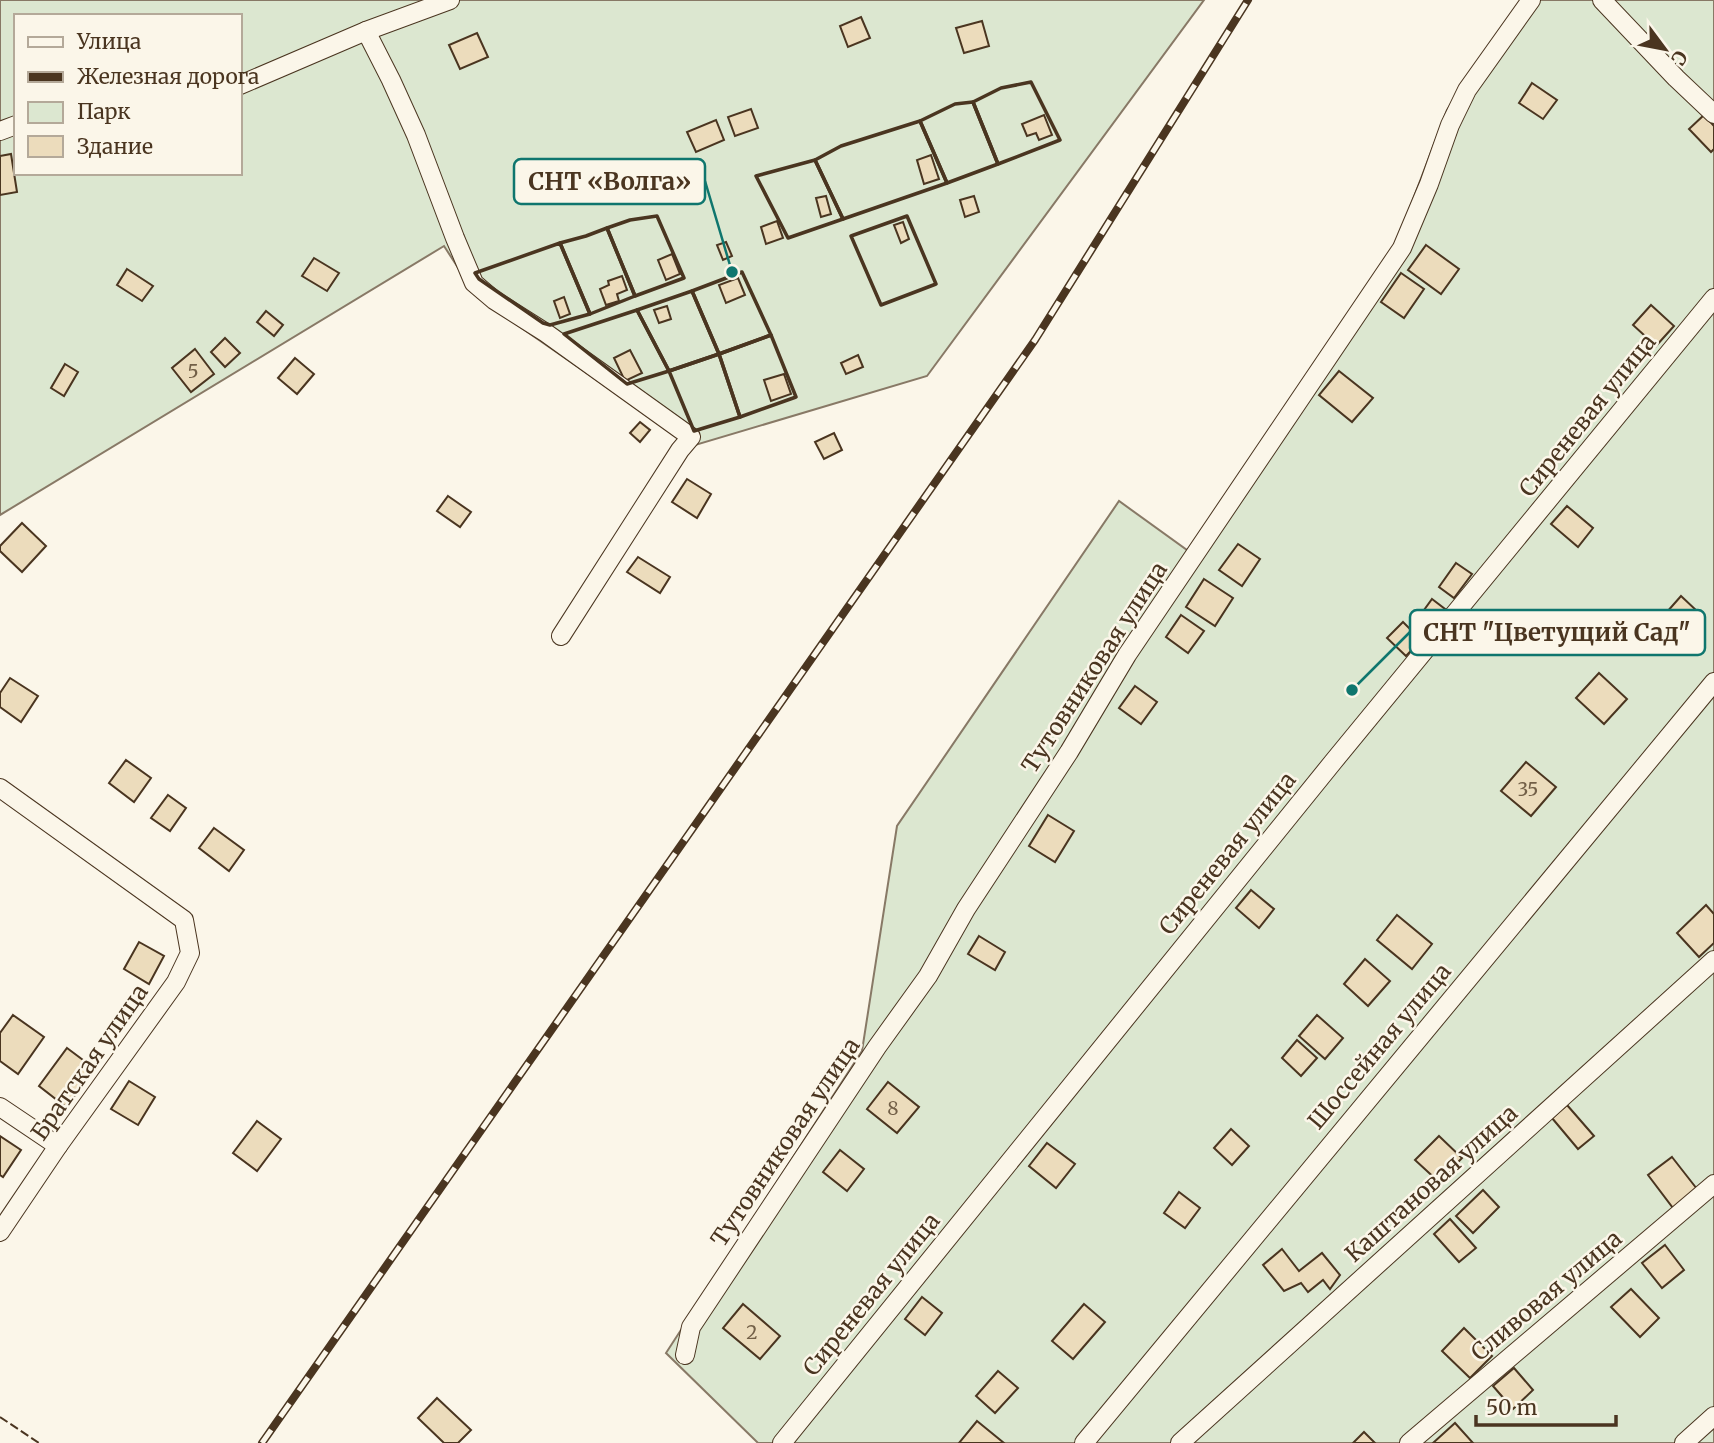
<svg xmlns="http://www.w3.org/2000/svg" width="1714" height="1443" viewBox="0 0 1714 1443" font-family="Merriweather,serif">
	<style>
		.green { fill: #dce7d0; stroke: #887966; stroke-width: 2; fill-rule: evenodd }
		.building { fill: #ecdcbc; stroke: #4a3520; stroke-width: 2 }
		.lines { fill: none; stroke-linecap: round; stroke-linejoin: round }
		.minor-casing { stroke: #4a3520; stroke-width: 20 }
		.minor { stroke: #fbf6e9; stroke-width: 18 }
		.rail-casing { stroke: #4a3520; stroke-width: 8 }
		.rail { stroke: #fbf6e9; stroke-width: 5; stroke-dasharray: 16; stroke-linecap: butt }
		.fence { stroke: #4a3520; stroke-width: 2; stroke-dasharray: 9 3.5; stroke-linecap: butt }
		.wall { stroke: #4a3520; stroke-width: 3.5 }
		.labels { text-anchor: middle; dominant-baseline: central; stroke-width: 5; stroke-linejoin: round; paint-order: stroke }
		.number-label { font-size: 19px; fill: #725f47 }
		.street-label { font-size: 23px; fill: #4a3520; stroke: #fbf6e9 }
		.leader { fill: none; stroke: #0f766e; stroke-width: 2.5 }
		.callout-dot { fill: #0f766e; stroke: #fbf6e9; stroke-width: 2.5 }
		.callout { fill: #fbf6e9; stroke: #0f766e; stroke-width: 2.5 }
		.callout-label { font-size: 24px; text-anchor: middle; font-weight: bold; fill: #4a3520 }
	</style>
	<rect width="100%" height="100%" fill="#fbf6e9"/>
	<g class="green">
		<path d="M0,0H1204L927,376L692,446L477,297L444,246L0,515ZM16,16H240V173H16Z"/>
		<polygon points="1524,0 1714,0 1714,1443 758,1443 666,1353 862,1051 897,826 1119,501 1194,555 1393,252 1447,110"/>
	</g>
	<g class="building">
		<polygon points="861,17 870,38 848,47 840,26"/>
		<polygon points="982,21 989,46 964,53 956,28"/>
		<polygon points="477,33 488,57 460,69 449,45"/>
		<polygon points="1532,83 1557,100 1543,119 1519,103"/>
		<polygon points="751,109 758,128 735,136 728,117"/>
		<polygon points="1044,115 1052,135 1039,140 1036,133 1027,136 1022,124"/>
		<polygon points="1704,115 1714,126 1714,149 1711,152 1689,129"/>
		<polygon points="716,120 724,140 696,152 687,132"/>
		<polygon points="11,154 17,192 0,195 0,156"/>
		<polygon points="931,155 939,179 924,184 917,160"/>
		<polygon points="826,196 831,214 821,217 816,198"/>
		<polygon points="974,196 979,212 965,217 960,200"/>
		<polygon points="777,221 783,238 766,244 761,227"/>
		<polygon points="903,222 909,239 901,243 894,225"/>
		<polygon points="726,242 732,256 723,260 717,245"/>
		<polygon points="1426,245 1459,269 1441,294 1408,270"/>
		<polygon points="672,254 680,274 666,280 658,260"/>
		<polygon points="314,258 339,273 327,291 302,276"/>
		<polygon points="127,269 153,286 142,301 117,285"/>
		<polygon points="1401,273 1424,289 1404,318 1381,302"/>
		<polygon points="622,276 627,290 617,294 619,301 606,305 600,289 609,285 608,281"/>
		<polygon points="738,278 745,295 726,303 719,285"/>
		<polygon points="564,297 570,314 560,318 554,301"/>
		<polygon points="1651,305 1674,326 1656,346 1633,325"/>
		<polygon points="667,306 671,319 659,323 654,310"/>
		<polygon points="266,311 283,325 274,336 257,322"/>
		<polygon points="225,338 240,353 225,367 211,352"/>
		<polygon points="195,349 214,374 191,392 172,368"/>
		<polygon points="630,350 642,373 625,381 614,358"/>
		<polygon points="858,355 863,367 846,374 841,363"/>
		<polygon points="295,358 314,374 297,394 278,378"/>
		<polygon points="65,364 78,372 64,396 51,388"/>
		<polygon points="1339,371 1373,398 1352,422 1319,395"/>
		<polygon points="784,374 791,394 771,401 764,380"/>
		<polygon points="640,422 650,430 640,442 630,433"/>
		<polygon points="834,433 842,450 824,459 815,442"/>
		<polygon points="687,479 711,494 697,518 672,502"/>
		<polygon points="448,496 471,512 460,527 437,511"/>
		<polygon points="1567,506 1593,528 1578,547 1551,524"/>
		<polygon points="22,523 46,546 22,572 0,551 0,546"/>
		<polygon points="1238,544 1260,559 1242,586 1219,570"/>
		<polygon points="638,557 670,577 660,593 627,572"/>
		<polygon points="1456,563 1472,574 1454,598 1439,587"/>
		<polygon points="1204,579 1233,598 1215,626 1186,607"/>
		<polygon points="1681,596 1697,611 1676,635 1659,621"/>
		<polygon points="1432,599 1445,609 1431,626 1419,617"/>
		<polygon points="1181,615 1204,631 1188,653 1166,637"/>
		<polygon points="1403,622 1421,640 1406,656 1387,638"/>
		<polygon points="1599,673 1627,699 1604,724 1576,698"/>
		<polygon points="10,678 38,696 21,722 0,707 0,693"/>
		<polygon points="1135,686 1157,702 1141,724 1119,708"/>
		<polygon points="126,760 151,778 134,802 109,783"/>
		<polygon points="1526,762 1556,787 1531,816 1501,791"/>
		<polygon points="168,795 186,808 170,831 151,818"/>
		<polygon points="1048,815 1074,831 1055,862 1029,846"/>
		<polygon points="214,828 244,850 229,871 199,848"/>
		<polygon points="1251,890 1274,909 1259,928 1236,908"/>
		<polygon points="1706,905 1714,914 1714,943 1699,957 1677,933"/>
		<polygon points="1397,915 1432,944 1412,969 1377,940"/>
		<polygon points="979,936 1005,952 995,970 968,954"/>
		<polygon points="139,942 164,956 149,984 124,969"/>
		<polygon points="1365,959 1390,981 1368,1006 1344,984"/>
		<polygon points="13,1015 44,1037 18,1074 0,1061 0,1033"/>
		<polygon points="1317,1015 1343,1038 1325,1059 1299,1036"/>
		<polygon points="1297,1040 1317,1058 1301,1076 1282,1058"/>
		<polygon points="67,1048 95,1069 66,1107 39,1086"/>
		<polygon points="129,1081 155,1097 138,1125 111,1109"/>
		<polygon points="888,1082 919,1107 897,1133 867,1109"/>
		<polygon points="1567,1105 1594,1136 1578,1149 1552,1118"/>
		<polygon points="257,1121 281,1139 257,1171 233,1153"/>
		<polygon points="1231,1129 1249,1146 1232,1165 1214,1148"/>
		<polygon points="0,1136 21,1150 3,1177 0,1175"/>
		<polygon points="1439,1136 1462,1158 1439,1182 1415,1160"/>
		<polygon points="1047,1143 1075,1164 1056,1188 1029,1166"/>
		<polygon points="840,1150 864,1169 847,1191 823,1172"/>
		<polygon points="1672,1157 1697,1189 1673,1208 1648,1175"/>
		<polygon points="1483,1190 1499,1207 1473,1233 1456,1216"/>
		<polygon points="1179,1192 1200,1208 1185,1228 1164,1213"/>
		<polygon points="1450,1219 1476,1248 1459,1262 1434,1234"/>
		<polygon points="1665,1245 1684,1270 1662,1288 1642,1263"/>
		<polygon points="1282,1249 1299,1271 1322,1253 1340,1275 1330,1289 1323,1280 1308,1292 1301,1283 1284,1291 1263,1265"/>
		<polygon points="1631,1289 1659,1318 1640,1337 1611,1307"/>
		<polygon points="922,1297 942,1313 925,1335 905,1319"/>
		<polygon points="743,1304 780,1336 760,1359 723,1328"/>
		<polygon points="1084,1304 1105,1322 1073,1359 1052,1341"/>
		<polygon points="1464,1328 1492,1356 1470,1378 1442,1351"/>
		<polygon points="1514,1368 1533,1390 1513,1409 1493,1386"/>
		<polygon points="998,1371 1018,1388 995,1413 976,1396"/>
		<polygon points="437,1398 471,1430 458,1443 444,1443 418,1418"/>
		<polygon points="977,1421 1004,1443 959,1443"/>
		<polygon points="1455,1423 1473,1443 1433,1443"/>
		<polygon points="1364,1432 1375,1443 1353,1443"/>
	</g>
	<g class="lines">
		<g class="minor-casing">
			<g id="minor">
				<polyline points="1602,0 1676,78 1714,114"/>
				<polyline points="366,31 391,80 416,135 455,238 474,283 494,300 546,333 691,437 680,450 561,636"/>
				<polyline points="240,85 366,31 450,0"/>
				<polyline points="0,131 16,125"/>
				<polyline points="0,788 184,920 190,953 176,982 58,1146 0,1232"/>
				<polyline points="0,1107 58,1146"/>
				<polyline points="685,1355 691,1327 877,1047 928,976 966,909 1069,752 1127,655 1402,248 1429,184 1450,125 1467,90 1531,0"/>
				<polyline points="782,1443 1333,762 1714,298"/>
				<polyline points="1084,1443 1714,682"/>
				<polyline points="1180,1443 1714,960"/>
				<polyline points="1409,1443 1714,1184"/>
				<polyline points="1684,1443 1714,1416"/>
			</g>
		</g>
		<use href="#minor" class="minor"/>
		<g class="rail-casing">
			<polyline id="rail" points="262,1443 1035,340 1248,0"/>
		</g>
		<use href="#rail" class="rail"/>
		<polyline class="fence" points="0,1417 39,1443"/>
		<g class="wall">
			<polygon points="1031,82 1060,140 998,164 973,102 1001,88"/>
			<polygon points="973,102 998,164 947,183 920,121 955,104"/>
			<polygon points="920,121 947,183 843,219 815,160 841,146"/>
			<polygon points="815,160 843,219 788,238 756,176"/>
			<polygon points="657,216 684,278 635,296 607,228 630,220"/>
			<polygon points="907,216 936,284 881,305 851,236"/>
			<polygon points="607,228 635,296 590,314 560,243 586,236"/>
			<polygon points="560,243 590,314 550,325 543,323 479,279 475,273"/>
			<polygon points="742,272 771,335 719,354 692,291"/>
			<polygon points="692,291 719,354 669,371 637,310"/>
			<polygon points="637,310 669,371 627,384 564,334"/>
			<polygon points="771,335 796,397 740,417 719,354"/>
			<polygon points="719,354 740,417 694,431 669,371"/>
		</g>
	</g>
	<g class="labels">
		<g class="number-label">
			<text x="193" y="371">5</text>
			<text x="1528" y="789">35</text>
			<text x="893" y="1108">8</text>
			<text x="752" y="1332">2</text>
		</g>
		<g class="street-label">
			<text transform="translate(1587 415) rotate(-51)">Сиреневая улица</text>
			<text transform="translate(1094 667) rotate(-57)">Тутовниковая улица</text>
			<text transform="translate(1227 853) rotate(-51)">Сиреневая улица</text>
			<text transform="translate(1379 1046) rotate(-50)">Шоссейная улица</text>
			<text transform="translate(89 1062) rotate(-55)">Братская улица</text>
			<text transform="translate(785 1142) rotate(-56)">Тутовниковая улица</text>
			<text transform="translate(1431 1183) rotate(-42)">Каштановая улица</text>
			<text transform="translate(871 1294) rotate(-51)">Сиреневая улица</text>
			<text transform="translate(1546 1295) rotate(-40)">Сливовая улица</text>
		</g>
	</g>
	<path class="leader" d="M732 272L705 181M1352 690L1410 632"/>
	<g class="callout-dot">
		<circle cx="732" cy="272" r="7"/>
		<circle cx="1352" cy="690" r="7"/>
	</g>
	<g class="callout">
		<rect x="514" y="159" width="191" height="45" rx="7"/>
		<rect x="1410" y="610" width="295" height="45" rx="7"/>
	</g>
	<g class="callout-label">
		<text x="610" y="190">СНТ «Волга»</text>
		<text x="1557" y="641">СНТ "Цветущий Сад"</text>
	</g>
	<rect x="14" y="14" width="228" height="161" fill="#fbf6e9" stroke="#b4a999" stroke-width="2"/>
	<rect x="28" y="37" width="35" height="10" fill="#fbf6e9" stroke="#b4a999" stroke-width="2"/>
	<text x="77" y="49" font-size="21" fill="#4a3520">Улица</text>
	<rect x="28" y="72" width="35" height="10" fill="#4a3520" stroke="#b4a999" stroke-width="2"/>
	<text x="77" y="84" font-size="21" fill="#4a3520">Железная дорога</text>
	<rect x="28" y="102" width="35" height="21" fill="#dce7d0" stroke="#b4a999" stroke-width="2"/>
	<text x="77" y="119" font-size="21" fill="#4a3520">Парк</text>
	<rect x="28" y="136" width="35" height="21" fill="#ecdcbc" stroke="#b4a999" stroke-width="2"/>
	<text x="77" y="154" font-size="21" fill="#4a3520">Здание</text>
	<g transform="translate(1665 49) rotate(122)" stroke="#fbf6e9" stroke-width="5" paint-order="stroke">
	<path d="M0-5L12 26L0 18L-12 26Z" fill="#4a3520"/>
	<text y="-10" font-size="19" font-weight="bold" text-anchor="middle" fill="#4a3520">С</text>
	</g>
	<path d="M1476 1415v10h140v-10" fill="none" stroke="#4a3520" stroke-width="3.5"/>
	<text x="1486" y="1415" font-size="21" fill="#4a3520" stroke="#fbf6e9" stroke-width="5" paint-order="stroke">50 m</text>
</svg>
